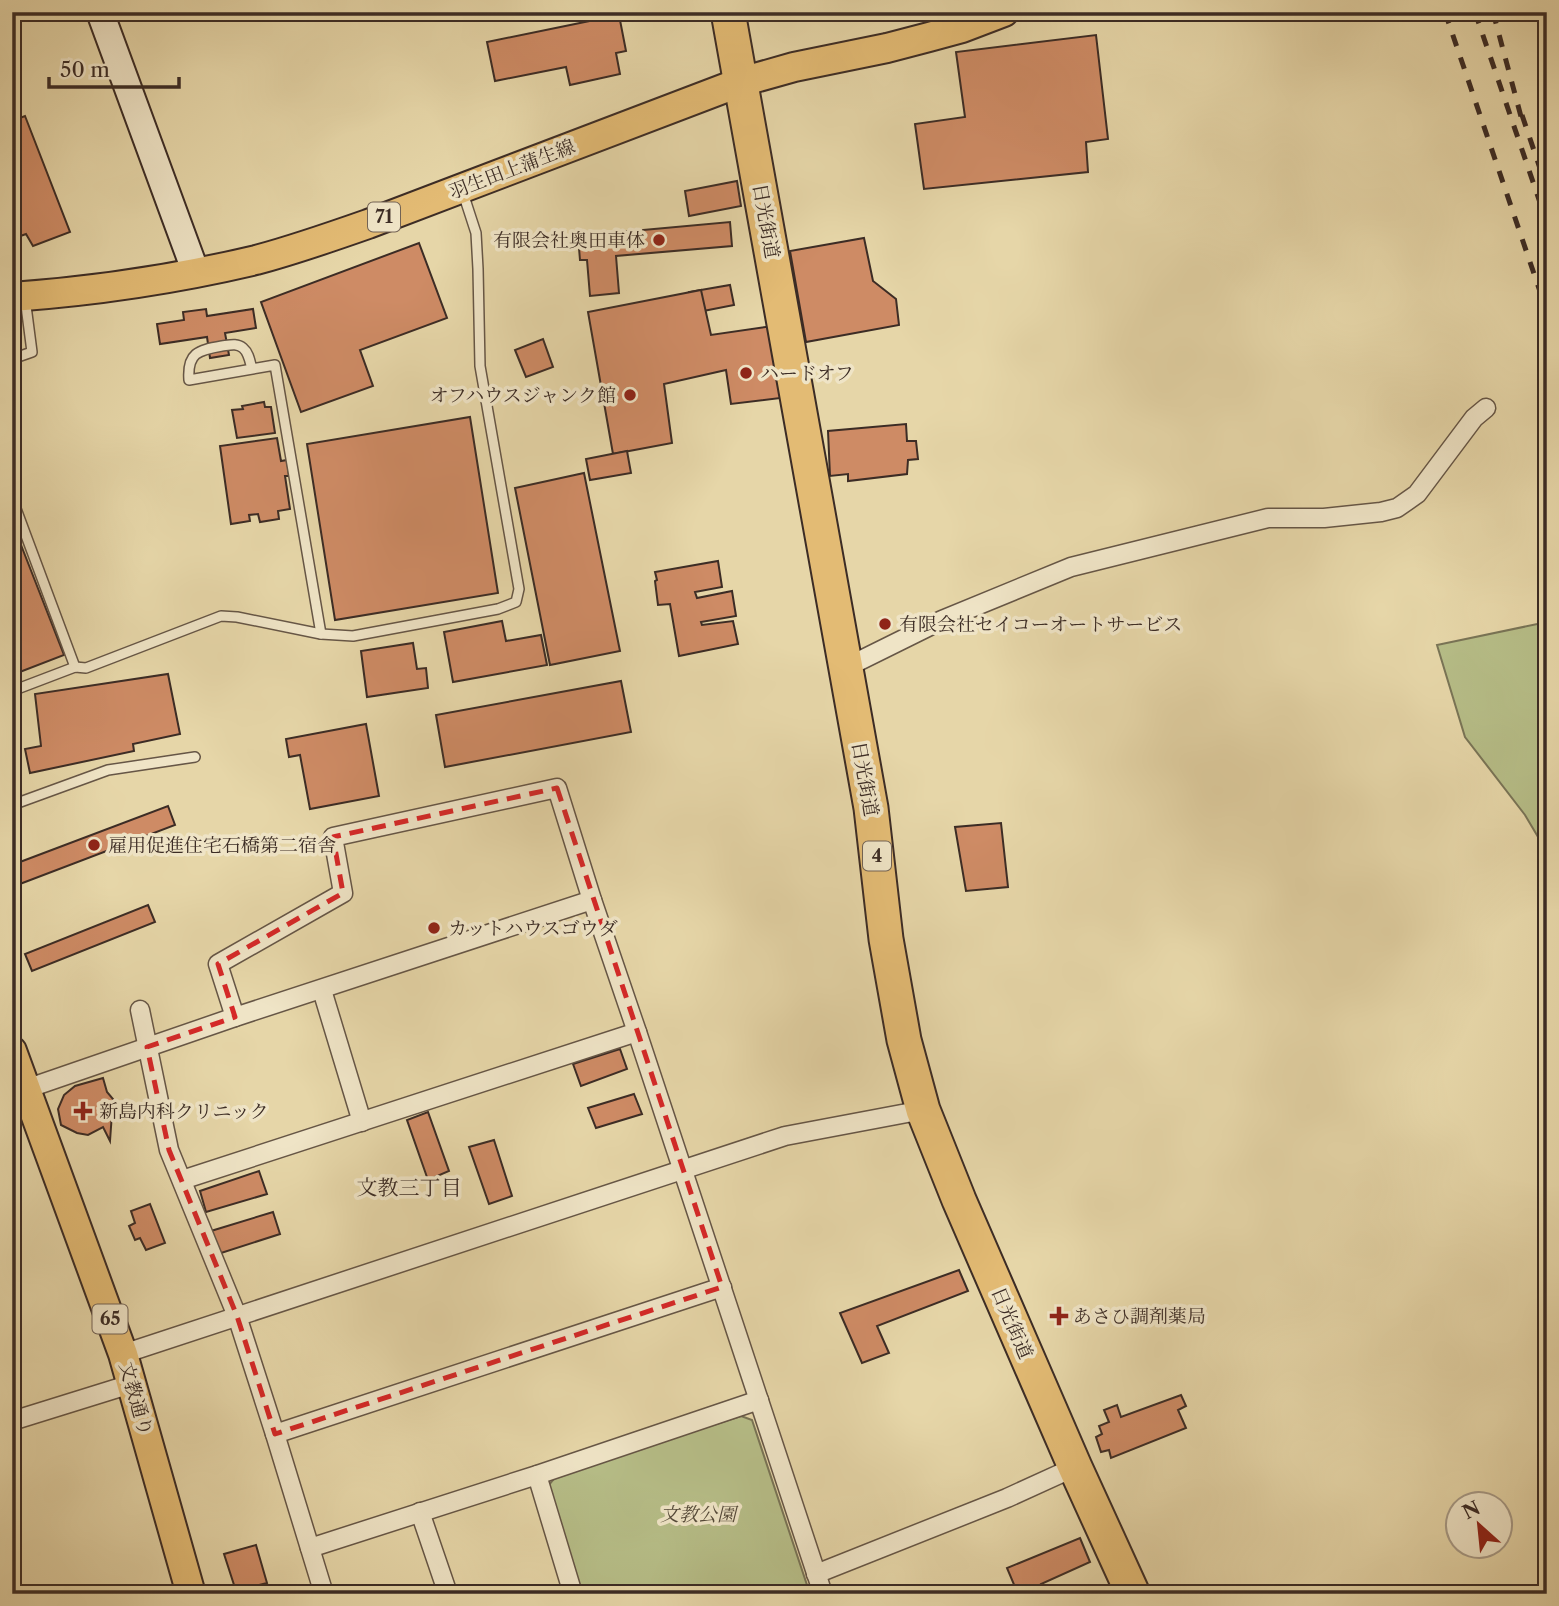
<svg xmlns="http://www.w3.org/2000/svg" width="1559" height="1606" viewBox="0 0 1559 1606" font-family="'Libre Caslon Text','Noto Serif JP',serif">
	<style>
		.green { fill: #b6bd87; stroke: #797456; stroke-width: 2 }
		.building { fill: #ce8b65; stroke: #3c2c25; stroke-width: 2 }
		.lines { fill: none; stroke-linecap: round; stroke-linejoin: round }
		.lane-casing { stroke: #665646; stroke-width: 12 }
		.street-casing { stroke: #665646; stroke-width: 21 }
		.secondary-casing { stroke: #3c2c25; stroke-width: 30 }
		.primary-casing { stroke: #3c2c25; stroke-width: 32 }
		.highway-casing { stroke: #3c2c25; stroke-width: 37 }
		.lane { stroke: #efe4c6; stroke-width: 9 }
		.street { stroke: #efe4c6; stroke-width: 18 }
		.secondary { stroke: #efe4c6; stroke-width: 26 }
		.primary { stroke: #e3bb74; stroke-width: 28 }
		.highway { stroke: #e3bb74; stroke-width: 33 }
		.rail { stroke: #3c2c25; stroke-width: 5; stroke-dasharray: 12 12; stroke-linecap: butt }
		.marked { fill: none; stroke: #d62828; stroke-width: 5; stroke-dasharray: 14 9; stroke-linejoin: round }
		.poi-dot { fill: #8f2418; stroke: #efe4c6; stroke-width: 2.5 }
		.labels { text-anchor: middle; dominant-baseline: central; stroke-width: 7; stroke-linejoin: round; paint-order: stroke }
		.shield { fill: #efe4c6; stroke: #726355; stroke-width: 2 }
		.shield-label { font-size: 18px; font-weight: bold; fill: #3c2c25 }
		.street-label { font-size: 19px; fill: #3c2c25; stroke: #efe4c6 }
		.poi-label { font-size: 19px; fill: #3c2c25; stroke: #efe4c6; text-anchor: start }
		.park-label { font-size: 19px; font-style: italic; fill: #544939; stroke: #efe4c6 }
		.neighbourhood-label { font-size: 21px; fill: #3c2c25; stroke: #efe4c6 }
	</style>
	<rect width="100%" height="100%" fill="#e6d6a8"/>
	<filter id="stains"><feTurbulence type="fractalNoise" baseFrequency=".00286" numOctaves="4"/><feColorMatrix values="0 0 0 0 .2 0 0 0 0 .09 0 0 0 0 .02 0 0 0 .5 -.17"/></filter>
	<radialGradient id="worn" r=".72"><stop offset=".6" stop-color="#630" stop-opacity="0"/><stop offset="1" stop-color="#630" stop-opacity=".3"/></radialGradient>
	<g class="green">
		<polygon points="1547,622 1547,852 1525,815 1465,737 1437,645"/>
		<polygon points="741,1416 752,1420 810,1594 582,1594 548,1486 557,1475"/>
	</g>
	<g class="building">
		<polygon points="619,15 626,51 616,53 620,74 570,85 566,67 495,81 487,42"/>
		<polygon points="1096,35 1108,139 1086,142 1088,172 924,189 915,124 965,117 956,52"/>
		<polygon points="25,116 70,232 33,246 26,234 12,239 12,121"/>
		<polygon points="737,181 741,206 689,216 685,191"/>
		<polygon points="730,222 732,246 616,256 619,293 590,296 587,260 580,260 578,236"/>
		<polygon points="864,238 873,281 896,299 899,325 806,342 790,251"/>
		<polygon points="419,243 447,318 360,350 373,386 301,412 261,302"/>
		<polygon points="730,285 734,305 693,313 689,292"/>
		<polygon points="701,290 711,335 780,325 797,396 731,404 726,370 664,384 672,443 613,454 588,312"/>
		<polygon points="206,309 207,316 253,309 256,328 225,333 229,355 210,358 207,337 160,344 157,324 184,320 183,312"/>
		<polygon points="543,339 553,367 526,377 515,350"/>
		<polygon points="264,402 265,407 271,407 275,433 237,438 232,410 243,409 242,406"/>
		<polygon points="470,417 498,593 335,620 307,444"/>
		<polygon points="906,424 907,441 916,441 918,459 908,460 907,474 848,481 848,474 830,476 828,431"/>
		<polygon points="277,438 281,461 287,460 289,476 285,476 290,509 278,511 279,519 260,522 258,514 249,515 250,521 231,524 220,446"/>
		<polygon points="627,451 631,473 590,480 586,459"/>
		<polygon points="584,473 620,651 550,665 515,488"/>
		<polygon points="12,522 64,655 12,675"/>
		<polygon points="718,561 722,587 695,592 697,598 732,591 736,616 701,622 702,625 733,621 738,644 679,656 670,604 658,605 655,581 657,580 655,572"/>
		<polygon points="502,621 506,641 541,635 547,665 453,682 444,632"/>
		<polygon points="413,643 417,669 426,668 428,688 367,697 361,651"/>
		<polygon points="168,674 180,734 133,744 134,751 30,773 25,749 41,746 35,694"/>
		<polygon points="621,681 631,732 445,767 436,715"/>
		<polygon points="366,724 379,796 310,809 300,755 289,757 286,739"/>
		<polygon points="168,806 175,825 12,887 12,865"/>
		<polygon points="1001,823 1008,887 966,891 955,827"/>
		<polygon points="148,905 155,922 32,971 25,954"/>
		<polygon points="620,1049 627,1069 581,1086 573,1064"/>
		<polygon points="103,1078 107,1092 113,1099 110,1141 103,1127 88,1135 77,1133 61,1125 58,1109 64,1095 75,1086"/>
		<polygon points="634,1094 642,1114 596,1128 588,1108"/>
		<polygon points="428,1112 449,1171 428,1180 407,1120"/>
		<polygon points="494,1140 512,1196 489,1204 469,1147"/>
		<polygon points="259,1171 267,1194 206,1212 200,1191"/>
		<polygon points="150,1204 165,1243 146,1250 140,1238 135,1240 129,1226 135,1223 131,1211"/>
		<polygon points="273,1212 280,1234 218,1254 211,1231"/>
		<polygon points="959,1270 968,1291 877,1326 889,1353 862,1363 840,1313"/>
		<polygon points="1181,1395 1186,1406 1178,1410 1186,1428 1111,1458 1109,1450 1101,1452 1096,1437 1102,1434 1099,1426 1109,1422 1104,1410 1117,1405 1121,1417"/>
		<polygon points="1080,1538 1090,1562 1041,1584 1045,1594 1018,1594 1007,1568"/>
		<polygon points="256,1545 267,1583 236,1591 224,1554"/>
	</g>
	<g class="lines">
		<g class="lane-casing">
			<g id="lane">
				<polyline points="12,359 32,352 25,298"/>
				<path d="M252,369C250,362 249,353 243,348C237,343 230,345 222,346C198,350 187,353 189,380L275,365L321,634"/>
				<polyline points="12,498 75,667"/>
				<polyline points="12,691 75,667 86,668 221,616 237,617 321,634 353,636 498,609 516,602 519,589 480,366 478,269 476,233 463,193"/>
				<polyline points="12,805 108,770 195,757"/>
			</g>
		</g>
		<g class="street-casing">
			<g id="street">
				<polyline points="845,668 942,620 1071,567 1268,518 1324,518 1381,512 1397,508 1417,494 1474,418 1486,408"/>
				<polyline points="322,990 362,1122"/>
				<polyline points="140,1010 169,1150 237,1316 275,1434 324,1594"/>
				<polyline points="235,1017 218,964 343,893 333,837 557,788 592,900 637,1032 823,1594"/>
				<polyline points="17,1090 26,1089 235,1017 592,900"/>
				<polyline points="182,1180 637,1032"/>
				<polyline points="123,1354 785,1136 923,1110"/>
				<polyline points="12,1421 131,1384"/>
				<polyline points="275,1434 722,1287"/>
				<polyline points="537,1475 573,1594"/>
				<polyline points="420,1512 448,1594"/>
				<polyline points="310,1548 537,1475 759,1400"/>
				<polyline points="816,1574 1007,1498 1075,1467"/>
			</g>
		</g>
		<g class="secondary-casing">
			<polyline id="secondary" points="100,12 196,273"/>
		</g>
		<g class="primary-casing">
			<g id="primary">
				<path d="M12,297C94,291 176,279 256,260C294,250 331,237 368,224L741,82L794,67L887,48L929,37L962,28L1004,12"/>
				<polyline points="12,1051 123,1354 191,1594"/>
			</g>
		</g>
		<g class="highway-casing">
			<polyline id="highway" points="728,12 871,808 886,939 904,1040 923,1110 959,1200 1075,1467 1133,1594"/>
		</g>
		<use href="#lane" class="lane"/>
		<use href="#street" class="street"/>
		<use href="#secondary" class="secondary"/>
		<use href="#primary" class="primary"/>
		<use href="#highway" class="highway"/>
		<g class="rail">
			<polyline points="1445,12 1547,312"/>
			<polyline points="1475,12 1547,223"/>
			<polyline points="1493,12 1523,124"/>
			<polyline points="1522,115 1547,189"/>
		</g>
	</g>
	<path class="marked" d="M557,788L722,1287L275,1434L237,1316L169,1150L147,1047L235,1017L218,964L343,893L333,837Z"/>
	<g class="poi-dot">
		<circle cx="659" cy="240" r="7"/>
		<circle cx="746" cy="373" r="7"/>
		<circle cx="630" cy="395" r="7"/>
		<circle cx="885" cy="624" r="7"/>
		<circle cx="94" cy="845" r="7"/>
		<circle cx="434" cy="928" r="7"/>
		<path d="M79.5 1100.5h7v7h7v7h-7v7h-7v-7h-7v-7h7z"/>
		<path d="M1055.5 1305.5h7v7h7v7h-7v7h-7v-7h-7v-7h7z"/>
	</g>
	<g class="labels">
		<g class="shield">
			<rect x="368" y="202.5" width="32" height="29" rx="5"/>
			<rect x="863" y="841.5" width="28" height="29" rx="5"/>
			<rect x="92.5" y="1304.5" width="35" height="29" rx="5"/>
		</g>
		<g class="shield-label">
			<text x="384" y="217">71</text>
			<text x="877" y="856">4</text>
			<text x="110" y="1319">65</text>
		</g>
		<g class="street-label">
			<text transform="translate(512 169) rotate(-21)">羽生田上蒲生線</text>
			<text transform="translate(766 221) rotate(80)">日光街道</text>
			<text transform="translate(865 779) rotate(80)">日光街道</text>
			<text transform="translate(1012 1323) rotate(67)">日光街道</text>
			<text transform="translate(136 1399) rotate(74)">文教通り</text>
		</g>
		<g class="poi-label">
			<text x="645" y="240" text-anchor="end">有限会社奥田車体</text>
			<text x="760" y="373">ハードオフ</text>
			<text x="616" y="395" text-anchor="end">オフハウスジャンク館</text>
			<text x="899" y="624">有限会社セイコーオートサービス</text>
			<text x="108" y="845">雇用促進住宅石橋第二宿舎</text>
			<text x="448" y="928">カットハウスゴウダ</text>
			<text x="99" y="1111">新島内科クリニック</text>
			<text x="1073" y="1316">あさひ調剤薬局</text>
		</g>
		<g class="park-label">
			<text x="698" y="1514">文教公園</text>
		</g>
		<g class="neighbourhood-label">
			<text x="409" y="1187">文教三丁目</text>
		</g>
	</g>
	<rect width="1559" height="1606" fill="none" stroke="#e6d6a8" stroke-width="42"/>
	<rect x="14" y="14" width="1531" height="1578" fill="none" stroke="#3c2c25" stroke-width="3.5"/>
	<rect x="21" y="21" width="1517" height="1564" fill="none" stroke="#3c2c25" stroke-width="2"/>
	<g transform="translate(1479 1525) rotate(333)"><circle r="33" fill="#efe4c6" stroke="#a79a86" stroke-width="2"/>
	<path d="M0-5L12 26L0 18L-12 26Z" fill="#8f2418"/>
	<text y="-10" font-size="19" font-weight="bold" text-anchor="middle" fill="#3c2c25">N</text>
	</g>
	<path d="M49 77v10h130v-10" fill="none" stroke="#3c2c25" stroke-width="3.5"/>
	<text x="60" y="77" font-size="21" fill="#3c2c25" stroke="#efe4c6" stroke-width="5" paint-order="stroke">50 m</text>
	<rect width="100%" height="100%" filter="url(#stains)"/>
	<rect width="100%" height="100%" fill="url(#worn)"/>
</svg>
